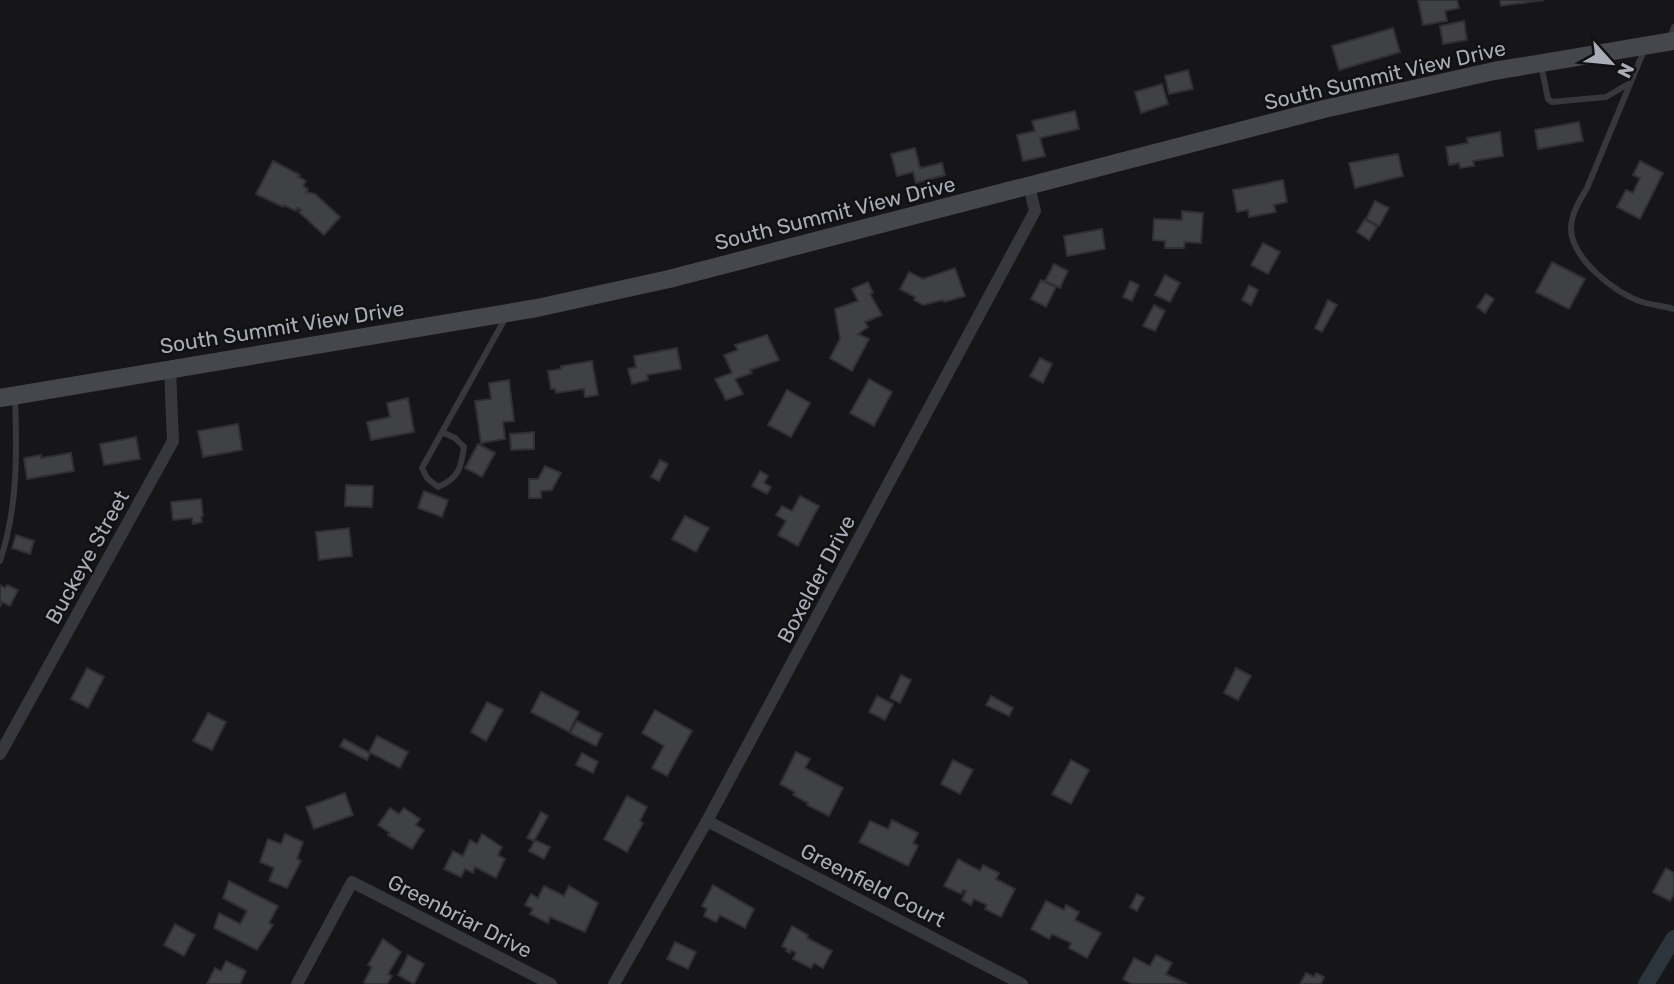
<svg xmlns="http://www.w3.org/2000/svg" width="1674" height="984" viewBox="0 0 1674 984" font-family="Rubik,sans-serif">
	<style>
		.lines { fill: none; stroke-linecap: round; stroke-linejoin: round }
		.canal { stroke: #2c353c; stroke-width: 16 }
		.building { fill: #404145; stroke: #303034; stroke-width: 2 }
		.lane { stroke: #37383d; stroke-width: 6 }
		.street { stroke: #37383d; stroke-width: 12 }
		.secondary { stroke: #45474d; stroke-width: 18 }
		.labels { text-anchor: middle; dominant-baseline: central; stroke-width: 5; stroke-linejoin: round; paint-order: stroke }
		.street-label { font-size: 21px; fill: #a8adb8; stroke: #111113 }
	</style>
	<rect width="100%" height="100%" fill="#161618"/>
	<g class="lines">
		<polyline class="canal" points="1646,984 1674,938"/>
	</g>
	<g class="building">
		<polygon points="1418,0 1457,0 1459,8 1445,11 1447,21 1423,25"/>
		<polygon points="1500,0 1544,0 1501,6"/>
		<polygon points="1464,21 1467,40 1443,44 1440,26"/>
		<polygon points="1393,28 1400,52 1339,70 1332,46"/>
		<polygon points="1188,70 1193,89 1169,94 1165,76"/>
		<polygon points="1162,84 1168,104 1141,113 1135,92"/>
		<polygon points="1075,111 1079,129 1040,138 1045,156 1023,161 1017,135 1035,131 1032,121"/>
		<polygon points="1579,122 1583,141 1538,149 1535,130"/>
		<polygon points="1500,132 1503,156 1473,161 1474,166 1460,168 1459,163 1449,165 1446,147 1468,143 1467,138"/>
		<polygon points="915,148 920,168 942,163 945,175 916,183 913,172 897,176 891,154"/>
		<polygon points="1398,154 1403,176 1355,188 1349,163"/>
		<polygon points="273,161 300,175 298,177 306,181 303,186 308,189 306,192 315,194 340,217 324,235 299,212 301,210 297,208 296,211 284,205 283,207 256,194"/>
		<polygon points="1640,161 1663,173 1640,219 1617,207 1626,190 1633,193 1640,178 1633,175"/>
		<polygon points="1283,180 1287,202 1274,205 1276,212 1249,217 1248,210 1237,212 1233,190"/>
		<polygon points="1375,201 1389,208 1379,226 1366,219"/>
		<polygon points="1182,211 1203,213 1201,243 1185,242 1184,248 1165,248 1165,241 1153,240 1154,219 1182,220"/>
		<polygon points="1365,219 1377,227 1369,240 1357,232"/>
		<polygon points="1102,229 1105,249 1067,256 1064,236"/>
		<polygon points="1263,243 1280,252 1268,274 1251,265"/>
		<polygon points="1552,262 1585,279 1569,309 1536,292"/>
		<polygon points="1054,264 1068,271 1060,288 1045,281"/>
		<polygon points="955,268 965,296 944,302 943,300 923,305 914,300 915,297 900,289 909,272 923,279"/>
		<polygon points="1165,275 1180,283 1170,302 1155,295"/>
		<polygon points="1041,280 1056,287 1046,307 1031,299"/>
		<polygon points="1130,281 1139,285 1132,301 1123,297"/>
		<polygon points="868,282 873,293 870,294 882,315 865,322 868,327 858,334 869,339 852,371 830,358 840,339 835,309 858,301 852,289"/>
		<polygon points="1249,285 1258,290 1251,305 1242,300"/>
		<polygon points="1486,294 1494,299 1485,313 1477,307"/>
		<polygon points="1328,300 1337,305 1322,332 1315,328"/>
		<polygon points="1154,305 1165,311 1155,331 1143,326"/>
		<polygon points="767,335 779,360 750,370 752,373 735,379 743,394 726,400 715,379 732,373 724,355 738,350 735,345"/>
		<polygon points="677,348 681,369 647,375 648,380 632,384 628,369 636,367 634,356"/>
		<polygon points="1040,358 1052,364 1043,383 1030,376"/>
		<polygon points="592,361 598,395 585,397 584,389 556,393 555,389 551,389 548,371 561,369 561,366"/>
		<polygon points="869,379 892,392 874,426 850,413"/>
		<polygon points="509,380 514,421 503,422 505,439 481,443 475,401 491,399 489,383"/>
		<polygon points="787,390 810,403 791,437 768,425"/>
		<polygon points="408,398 414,432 371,440 367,422 390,417 387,403"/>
		<polygon points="238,424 242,450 203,457 198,431"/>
		<polygon points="534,432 534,449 511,450 510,434"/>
		<polygon points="136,437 140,459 104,465 100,444"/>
		<polygon points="478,444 495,453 482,477 465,468"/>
		<polygon points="71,453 74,471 27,479 24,458 41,455 41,458"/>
		<polygon points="660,460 668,464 659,481 651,477"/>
		<polygon points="545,466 561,473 552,490 541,491 541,498 529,498 529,479 538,479"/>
		<polygon points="760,471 768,476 764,483 771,487 767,494 752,486"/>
		<polygon points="346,485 373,486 372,507 345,506"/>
		<polygon points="424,491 448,500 442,517 418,508"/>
		<polygon points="800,496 819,506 798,546 778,535 786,521 776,515 782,506 792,511"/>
		<polygon points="201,499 203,516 201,517 202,522 193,524 192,518 173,520 171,502"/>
		<polygon points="685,516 709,528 696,552 672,539"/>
		<polygon points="349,528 352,556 319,560 316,532"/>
		<polygon points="16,535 34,541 30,554 12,548"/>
		<polygon points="0,585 5,588 7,585 18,590 10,606 2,602 0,607"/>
		<polygon points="87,668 104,677 88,708 71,699"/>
		<polygon points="1236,668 1251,676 1238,700 1224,693"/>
		<polygon points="901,675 911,680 900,703 890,698"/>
		<polygon points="541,692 579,712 569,732 531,712"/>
		<polygon points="877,696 893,704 885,720 869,712"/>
		<polygon points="991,696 1013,708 1009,716 986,705"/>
		<polygon points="487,702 503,710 486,741 471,732"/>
		<polygon points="655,710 692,731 667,776 652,768 664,746 642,733"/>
		<polygon points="208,713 226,722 212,750 193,741"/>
		<polygon points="577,721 602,734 596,746 570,733"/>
		<polygon points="377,736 408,752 400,768 369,752"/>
		<polygon points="344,739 370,753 367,760 340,746"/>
		<polygon points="796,752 810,759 805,768 843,788 829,816 807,805 808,803 793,795 795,792 780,784"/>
		<polygon points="582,753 598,762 593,773 576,765"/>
		<polygon points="953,760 973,770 960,794 941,784"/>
		<polygon points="1071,760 1089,770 1071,804 1052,794"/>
		<polygon points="345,793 353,815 314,829 306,807"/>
		<polygon points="627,796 647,807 640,821 643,823 627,852 604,839"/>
		<polygon points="390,808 399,814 404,808 420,819 416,825 424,830 412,849 388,835 390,833 378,825"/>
		<polygon points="541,812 548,816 534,841 527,838"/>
		<polygon points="892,820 918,833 913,843 918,846 908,866 859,842 870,821 888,829"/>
		<polygon points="285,834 303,842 297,859 301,861 287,888 269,881 274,868 260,862 268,839 281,844"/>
		<polygon points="482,834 502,847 498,855 505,859 496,878 475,867 473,873 465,869 461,877 444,869 453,851 463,856 470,840 477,844"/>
		<polygon points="535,840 550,847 544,859 529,851"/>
		<polygon points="958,859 980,871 983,865 999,873 996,879 1015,889 1001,917 985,909 987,905 974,899 971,905 962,900 966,891 963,890 961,894 944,886"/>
		<polygon points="1666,868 1674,873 1674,894 1670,901 1653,892"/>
		<polygon points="229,881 278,906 269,923 273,925 257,950 214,928 219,913 240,924 247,911 223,898"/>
		<polygon points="713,885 754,909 745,928 720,915 716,922 704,916 707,909 702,906"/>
		<polygon points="544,886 564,896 569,886 598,903 585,932 550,917 548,923 530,914 533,909 525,905 531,894 538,898"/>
		<polygon points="1137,894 1144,898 1137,911 1130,907"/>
		<polygon points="1046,901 1064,910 1066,905 1079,912 1075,920 1101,933 1087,958 1069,948 1071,943 1052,934 1049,939 1031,929"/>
		<polygon points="175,924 195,935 184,956 164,945"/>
		<polygon points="792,926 808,935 807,938 832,951 823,968 814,963 811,968 793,959 796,953 791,950 790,953 786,951 787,949 782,946"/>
		<polygon points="383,939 401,952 388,974 392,976 387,984 366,984 364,982 372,967 368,965"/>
		<polygon points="675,942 696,952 688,969 667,959"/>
		<polygon points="408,955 424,964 414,984 398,975"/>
		<polygon points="1156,955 1172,963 1166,974 1187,984 1132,984 1123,979 1134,958 1150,966"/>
		<polygon points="226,961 246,971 240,984 207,984 215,968 221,971"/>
		<polygon points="1306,973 1314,977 1316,973 1324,977 1321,984 1300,984"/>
	</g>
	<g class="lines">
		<g class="lane">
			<polyline points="1670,40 1674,27"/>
			<path d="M1645,48L1587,188C1580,200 1572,212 1571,227C1570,258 1616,294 1642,302C1652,305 1664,306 1674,309"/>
			<polyline points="1541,65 1548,99 1552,102 1606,97 1630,83"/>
			<path d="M442,432L455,438L464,447C461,468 459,478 438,487L427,478L422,468L506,317"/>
			<path d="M0,561C18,507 17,453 15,397"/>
		</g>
		<g class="street">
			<polyline points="0,754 173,441 170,369"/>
			<polyline points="707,821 1022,984"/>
			<polyline points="297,984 352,882 551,984"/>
			<polyline points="614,984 707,821 1035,211 1029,186"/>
		</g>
		<polyline class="secondary" points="0,398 537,308 669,279 1324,109 1494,71 1674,41"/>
	</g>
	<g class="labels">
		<g class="street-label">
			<text transform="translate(1385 75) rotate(-13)">South Summit View Drive</text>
			<text transform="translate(835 213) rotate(-14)">South Summit View Drive</text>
			<text transform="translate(282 327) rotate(-9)">South Summit View Drive</text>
			<text transform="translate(87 557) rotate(-61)">Buckeye Street</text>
			<text transform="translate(816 579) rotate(-62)">Boxelder Drive</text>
			<text transform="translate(873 885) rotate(27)">Greenfield Court</text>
			<text transform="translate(460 916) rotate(27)">Greenbriar Drive</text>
		</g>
	</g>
	<g transform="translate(1611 63) rotate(117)" stroke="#111113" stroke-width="5" paint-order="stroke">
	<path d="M0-5L12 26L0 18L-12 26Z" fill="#a8adb8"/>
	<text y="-10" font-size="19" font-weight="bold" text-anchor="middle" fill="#a8adb8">N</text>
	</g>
</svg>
